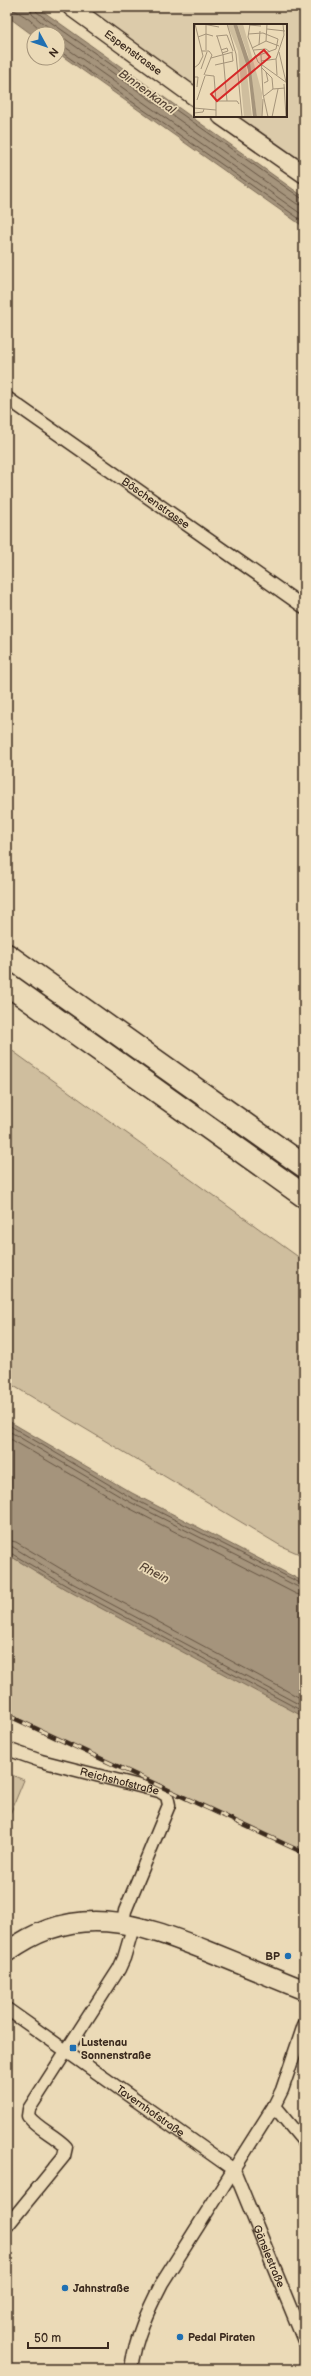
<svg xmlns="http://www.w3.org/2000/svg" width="311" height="2376" viewBox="0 0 311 2376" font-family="'Balsamiq Sans',sans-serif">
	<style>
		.built { fill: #dccbaa }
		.green { fill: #cfbe9e; stroke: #85745e }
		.water { fill: #a5947b; stroke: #7b6a56 }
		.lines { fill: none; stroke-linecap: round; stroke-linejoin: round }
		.shore { stroke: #655443; stroke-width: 1 }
		.street-casing { stroke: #3b2a1e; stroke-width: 15 }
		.secondary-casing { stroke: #3b2a1e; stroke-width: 20 }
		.primary-casing { stroke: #3b2a1e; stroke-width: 22 }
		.highway-casing { stroke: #3b2a1e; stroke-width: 25 }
		.street { stroke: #ebdab7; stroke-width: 12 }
		.secondary { stroke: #ebdab7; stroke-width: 17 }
		.primary { stroke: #ebdab7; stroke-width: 19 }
		.highway { stroke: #ebdab7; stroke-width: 22 }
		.rail-casing { stroke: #3b2a1e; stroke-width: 4.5 }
		.rail { stroke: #ebdab7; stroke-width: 3; stroke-dasharray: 9; stroke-linecap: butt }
		.poi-dot { fill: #1f6fb2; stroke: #ebdab7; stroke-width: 1.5 }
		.labels { text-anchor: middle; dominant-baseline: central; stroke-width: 3.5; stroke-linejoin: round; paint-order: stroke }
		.street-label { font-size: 11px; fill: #3b2a1e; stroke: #ebdab7 }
		.poi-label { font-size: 11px; font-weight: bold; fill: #3b2a1e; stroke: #ebdab7; text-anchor: start }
		.water-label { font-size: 12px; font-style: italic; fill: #564435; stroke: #ebdab7 }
		.inset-road { fill: none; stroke: #a5947a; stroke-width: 1 }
		.view { fill: #d62828; fill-opacity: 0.15; stroke: #d62828; stroke-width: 2 }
		.inset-edge { fill: none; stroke: #3b2a1e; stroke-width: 2 }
	</style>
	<rect width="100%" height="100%" fill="#ebdab7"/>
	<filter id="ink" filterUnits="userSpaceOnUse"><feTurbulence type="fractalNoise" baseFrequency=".025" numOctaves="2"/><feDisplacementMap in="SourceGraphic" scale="8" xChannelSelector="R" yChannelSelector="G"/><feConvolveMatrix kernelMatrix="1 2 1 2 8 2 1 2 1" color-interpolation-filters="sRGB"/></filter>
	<g filter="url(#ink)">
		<polygon class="built" points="87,7 304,7 304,163 239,116 286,116 286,25 195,25 195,85"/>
		<g class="green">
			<polygon points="7,1047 304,1261 304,1556 281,1546 7,1382"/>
			<path d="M7,1554C103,1612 203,1661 304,1711V1853L7,1714Z"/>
			<polygon points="7,1773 24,1780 10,1814 7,1813"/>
		</g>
		<g class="water">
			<polygon points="7,7 37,7 304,197 304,227 58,53 58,34 34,36 7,16"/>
			<polygon points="7,1420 132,1493 304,1582 304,1717 65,1589 7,1554"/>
		</g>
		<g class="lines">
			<g class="shore">
				<polyline points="30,7 32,14 40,21 297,204 304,205"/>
				<polyline points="35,7 36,11 42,16 304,200"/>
				<path d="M7,8C17,9 39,25 43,34"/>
				<polyline points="58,45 65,47 304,216"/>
				<polyline points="58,50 304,222"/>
				<polyline points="7,1424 130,1497 304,1585"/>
				<polyline points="7,1430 128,1501 304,1590"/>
				<polyline points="7,1437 125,1506 296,1594 304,1596"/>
				<polyline points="7,1540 16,1542 73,1576 304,1700"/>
				<polyline points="7,1546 13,1547 70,1582 304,1707"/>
				<polyline points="7,1551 67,1586 304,1712"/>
			</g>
			<g class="street-casing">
				<g id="street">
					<path id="s1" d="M7,398L304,607"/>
					<path id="s2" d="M10,1750L41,1761L159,1791L167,1796L169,1805L125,1911L123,1923"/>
					<path id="s3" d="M7,2009L234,2170"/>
					<polyline points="274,2106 304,2142"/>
					<path id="s4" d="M234,2170L304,2341"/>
					<path d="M7,2226L64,2156L66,2147C55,2135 38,2129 28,2116L29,2109L119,1969L124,1958L134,1924"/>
					<path d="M131,2369C135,2338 148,2310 162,2283L274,2106L282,2090L304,2025"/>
				</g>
			</g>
			<g class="secondary-casing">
				<g id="secondary">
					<path id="s5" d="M71,7L195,97"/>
					<polyline points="221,116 304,174"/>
				</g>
			</g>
			<g class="primary-casing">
				<path id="primary" d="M7,1952C75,1901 138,1923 208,1951C240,1964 272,1977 304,1990"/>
			</g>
			<g class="highway-casing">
				<g id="highway">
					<polyline points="7,955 304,1166"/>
					<polyline points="7,984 304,1196"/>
				</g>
			</g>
			<use href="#street" class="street"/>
			<use href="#secondary" class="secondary"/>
			<use href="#primary" class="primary"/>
			<use href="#highway" class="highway"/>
			<g class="rail-casing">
				<polyline id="rail" points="7,1715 304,1853"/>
			</g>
			<use href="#rail" class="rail"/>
		</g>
	</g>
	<g class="poi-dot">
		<circle cx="288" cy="1956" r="4"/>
		<rect x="69" y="2044" width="8" height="8" rx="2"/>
		<circle cx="65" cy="2288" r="4"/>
		<circle cx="180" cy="2337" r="4"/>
	</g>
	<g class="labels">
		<g class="street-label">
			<text stroke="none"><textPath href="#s5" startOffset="77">Espenstrasse</textPath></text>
			<text stroke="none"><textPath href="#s1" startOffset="182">Böschenstrasse</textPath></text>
			<text stroke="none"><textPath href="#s2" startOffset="114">Reichshofstraße</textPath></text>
			<text stroke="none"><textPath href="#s3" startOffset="176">Tavernhofstraße</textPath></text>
			<text stroke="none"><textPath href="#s4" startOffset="93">Gänslestraße</textPath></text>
		</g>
		<g class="poi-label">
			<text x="280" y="1956" text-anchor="end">BP</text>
			<text x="81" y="2042">Lustenau<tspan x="81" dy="13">Sonnenstraße</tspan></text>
			<text x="73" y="2288">Jahnstraße</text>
			<text x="188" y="2337">Pedal Piraten</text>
		</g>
		<g class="water-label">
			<text transform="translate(147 92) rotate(36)">Binnenkanal</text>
			<text transform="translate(154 1573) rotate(27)">Rhein</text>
		</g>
	</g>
	<g transform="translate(194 24)">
		<rect width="93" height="93" fill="#ebdab7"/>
		<path d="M33,0H39L51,33L58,93H50L44,27ZM43,0H49L68,69V93H63L54,31Z" fill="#cfbe9e"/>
		<path d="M39,0H43L56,39L63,93H59L54,46Z" fill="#a5947b"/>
		<path class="inset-road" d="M9,0L25,3M33,0L42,30L48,93M56,0L54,13L64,38L93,59M55,1L67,2M73,5L91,7M54,10L69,9L84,15M22,12L33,11L39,27M23,12L29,31L33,77M4,13L12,10L19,12M72,17L73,0M72,17L85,22M65,21L66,7M58,24L72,17M12,26V0M27,26L33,24L34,27L28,29M60,26L72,25L76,28M8,27H15L18,31L10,51M85,28L92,58M67,31L69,70L74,93M60,33L82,25L84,15M17,34L39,28M67,37L82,35M21,41L39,37L38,29M0,44L5,40L9,32L1,0M68,44L78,54L79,65M7,45L13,28M11,51L20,52L22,77H43L45,80M83,51L82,35L90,11L89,0M0,53H4L3,63M70,59L74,57L72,48M90,60L92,93M70,72L79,65L91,64M3,76L11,52M0,84L22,86M0,89L9,88L10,85M22,93V77M68,93L69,75M78,93L84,65"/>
		<path class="view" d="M70,26L76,33L23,77L17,70Z"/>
		<rect width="93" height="93" class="inset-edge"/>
	</g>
	<rect width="311" height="2376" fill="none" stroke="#ebdab7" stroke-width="24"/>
	<rect x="12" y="12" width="287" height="2352" fill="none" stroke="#3b2a1e" stroke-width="1.5" filter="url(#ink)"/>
	<g transform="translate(46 46) rotate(130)"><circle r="19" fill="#ebdab7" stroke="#a5947a"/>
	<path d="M0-3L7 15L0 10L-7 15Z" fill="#1f6fb2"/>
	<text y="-6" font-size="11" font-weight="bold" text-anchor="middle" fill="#3b2a1e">N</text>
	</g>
	<path d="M28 2342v6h80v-6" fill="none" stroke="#3b2a1e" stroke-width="2"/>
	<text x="34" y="2342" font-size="12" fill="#3b2a1e" stroke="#ebdab7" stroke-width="3" paint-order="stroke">50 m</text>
</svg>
